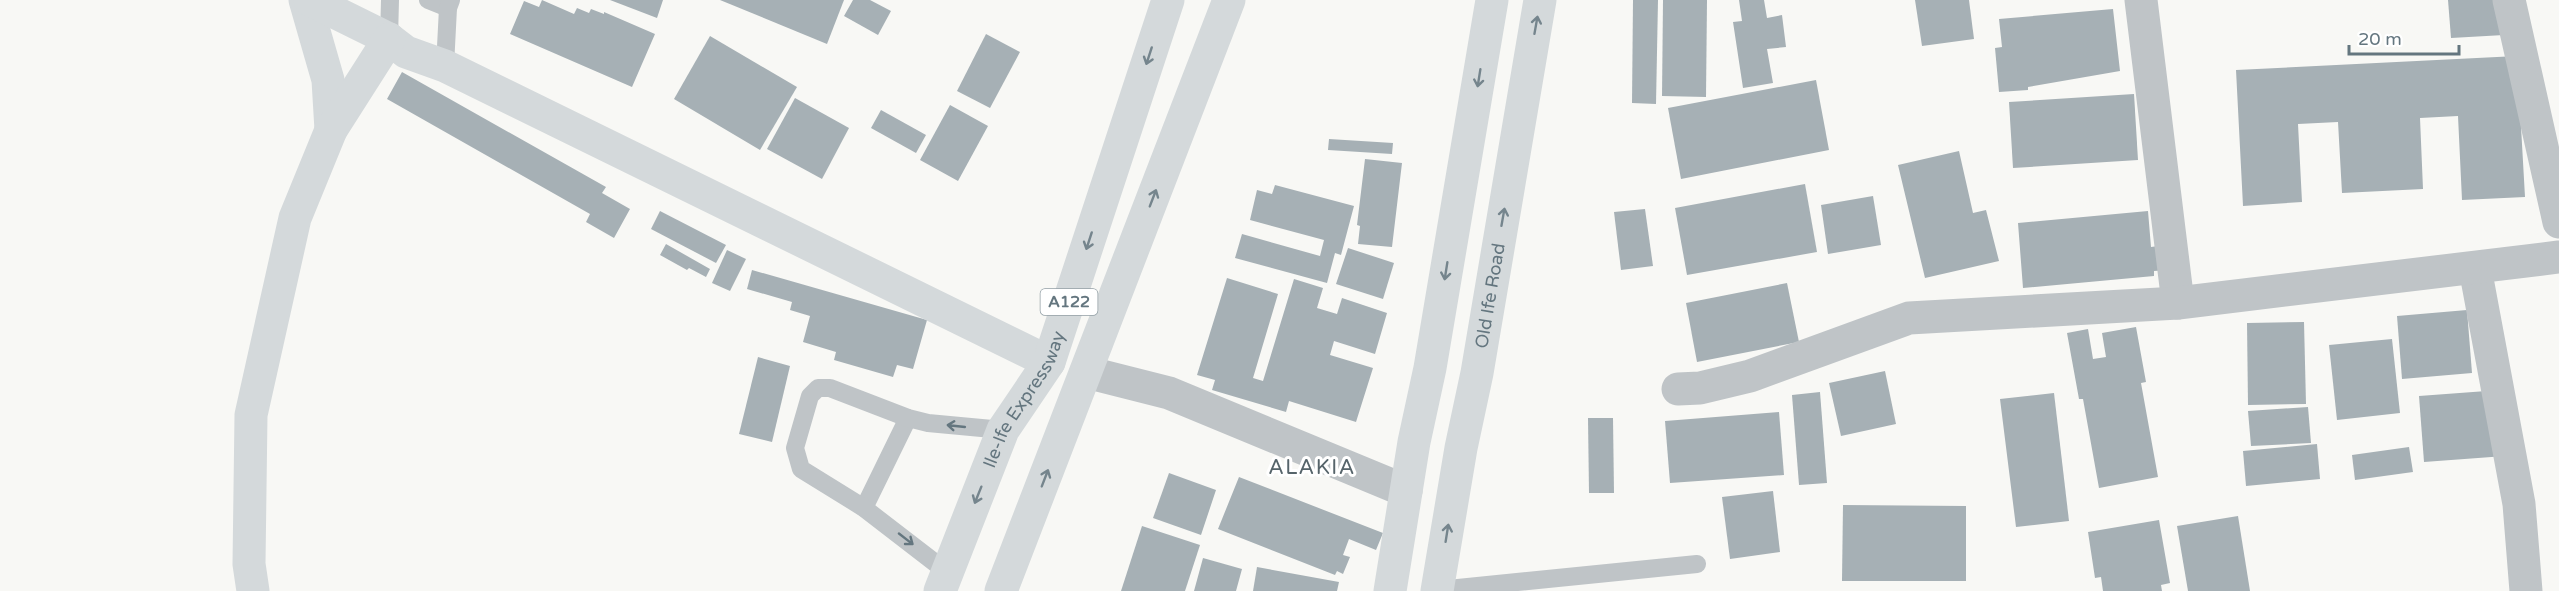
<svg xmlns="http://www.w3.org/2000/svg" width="2559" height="591" viewBox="0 0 2559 591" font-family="'Varela Round',sans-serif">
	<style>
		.building { fill: #a6b0b5 }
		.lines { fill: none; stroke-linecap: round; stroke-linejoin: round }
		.lane { stroke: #bfc4c7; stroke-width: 18 }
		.street { stroke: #bfc4c7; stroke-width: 33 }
		.secondary { stroke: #d4d9db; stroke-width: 33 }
		.primary { stroke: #d4d9db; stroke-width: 33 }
		.highway { stroke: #d4d9db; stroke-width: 33 }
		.oneway { stroke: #75858d }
		.oneway2 { stroke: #64767f }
		.labels { text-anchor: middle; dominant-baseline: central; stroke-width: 6; stroke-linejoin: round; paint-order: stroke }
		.shield { fill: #fff; stroke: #929fa5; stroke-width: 1.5 }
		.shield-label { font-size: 16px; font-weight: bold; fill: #64767f }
		.street-label { font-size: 18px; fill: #64767f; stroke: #fff }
		.quarter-label { font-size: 21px; letter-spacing: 1.5px; fill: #56646a; stroke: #fff }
	</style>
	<rect width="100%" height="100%" fill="#f8f8f5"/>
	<g class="building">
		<polygon points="542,0 574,14 577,8 589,13 591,9 604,14 604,12 655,34 632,87 510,34 524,1 539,7"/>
		<polygon points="610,0 663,0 657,18"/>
		<polygon points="720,0 844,0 827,44"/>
		<polygon points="853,0 870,0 891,11 878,35 844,16"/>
		<polygon points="1633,0 1658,0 1656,104 1632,103"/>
		<polygon points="1663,0 1707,0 1706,97 1662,96"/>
		<polygon points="1739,0 1764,0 1767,18 1782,15 1786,47 1767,49 1773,83 1743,88 1733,22 1742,21"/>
		<polygon points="1915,0 1969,0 1974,39 1922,46"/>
		<polygon points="2448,0 2502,0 2504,35 2451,38"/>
		<polygon points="2113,9 2120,71 2028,87 2028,90 1999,92 1995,48 2002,47 1999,19"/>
		<polygon points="986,34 1020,52 990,108 957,91"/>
		<polygon points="710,36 797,87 760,150 674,99"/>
		<polygon points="2517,56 2525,197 2462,200 2458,116 2420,118 2423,189 2342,193 2338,122 2298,124 2302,202 2243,206 2236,70"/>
		<polygon points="402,72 606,187 602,193 630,209 614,238 586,222 590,214 387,99"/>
		<polygon points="1816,80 1829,150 1681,179 1668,108"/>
		<polygon points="2134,94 2138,160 2013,168 2009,102"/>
		<polygon points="795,98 849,128 822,179 767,149"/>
		<polygon points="950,105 988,126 958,181 920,160"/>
		<polygon points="881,110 926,135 916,153 871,128"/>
		<polygon points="1329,139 1393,143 1392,154 1328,150"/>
		<polygon points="1959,151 1973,213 1986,210 1999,261 1925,278 1898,165"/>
		<polygon points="1365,159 1402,163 1392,247 1358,244 1360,226 1357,225"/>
		<polygon points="1805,184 1817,252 1687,275 1675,208"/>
		<polygon points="1275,185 1354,206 1341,255 1335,253 1327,283 1235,258 1242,234 1320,256 1324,240 1250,220 1257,190 1272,194"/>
		<polygon points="1873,196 1881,245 1828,254 1821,205"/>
		<polygon points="1645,209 1653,266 1621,270 1614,212"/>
		<polygon points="660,211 726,245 716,263 651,229"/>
		<polygon points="2148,211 2151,247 2166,245 2169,270 2154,271 2154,276 2023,288 2018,223"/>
		<polygon points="666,244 710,269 706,277 689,268 687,270 660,255"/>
		<polygon points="1348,248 1394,263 1383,299 1336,284"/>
		<polygon points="727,250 746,259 730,291 712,283"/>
		<polygon points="752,270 927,320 913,369 897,365 893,377 834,360 836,352 803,342 810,316 790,310 792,302 747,289"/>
		<polygon points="1227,278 1278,294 1253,378 1263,381 1294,279 1323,288 1317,308 1337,314 1342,298 1387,313 1375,354 1334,341 1330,355 1373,368 1356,422 1289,401 1286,412 1212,390 1215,380 1197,375"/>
		<polygon points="1787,283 1799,342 1697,362 1686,303"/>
		<polygon points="2467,310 2472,373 2402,379 2397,316"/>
		<polygon points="2304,322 2306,404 2248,405 2247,323"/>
		<polygon points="2136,327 2146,382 2141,383 2158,477 2099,488 2083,399 2079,399 2067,333 2088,329 2093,359 2106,357 2102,333"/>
		<polygon points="2392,339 2400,413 2337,420 2329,345"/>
		<polygon points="758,357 790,366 772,442 739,434"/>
		<polygon points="1885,371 1896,424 1841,436 1829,383"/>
		<polygon points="2500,390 2505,456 2424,462 2419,396"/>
		<polygon points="1820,392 1827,483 1799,485 1792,395"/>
		<polygon points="2054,393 2069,521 2016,527 2000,399"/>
		<polygon points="2308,407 2311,443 2251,446 2248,411"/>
		<polygon points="1779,412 1784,475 1670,483 1665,421"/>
		<polygon points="1588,418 1613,418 1614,493 1589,493"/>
		<polygon points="2317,444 2320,479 2246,486 2243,451"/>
		<polygon points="2409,447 2413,472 2355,480 2352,455"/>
		<polygon points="1169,473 1216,490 1201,535 1153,518"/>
		<polygon points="1239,477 1383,533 1376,550 1349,539 1343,555 1350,557 1343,574 1337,571 1335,575 1218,529"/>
		<polygon points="1773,491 1780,552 1730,559 1722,497"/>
		<polygon points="1843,505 1966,506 1966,581 1842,581"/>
		<polygon points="2238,516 2250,591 2188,591 2177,526"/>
		<polygon points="2159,520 2170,583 2161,585 2162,591 2103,591 2101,577 2095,578 2088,532"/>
		<polygon points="1142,526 1200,545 1185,591 1121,591"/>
		<polygon points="1203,558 1242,569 1236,591 1194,591"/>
		<polygon points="1257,567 1339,582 1337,591 1253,591"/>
	</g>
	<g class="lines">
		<g class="lane">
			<polyline points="428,0 448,8"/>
			<polyline points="389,39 390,0"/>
			<polyline points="445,66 448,8 451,0"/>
			<polyline points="864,508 908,418"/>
			<polyline points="947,572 864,508 801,469 795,448 810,396 818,388 830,388 908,418 928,423 1003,430"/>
			<polyline points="1438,590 1697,564"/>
		</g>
		<g class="street">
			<polyline points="2141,0 2178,303"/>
			<polyline points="2509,0 2559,222"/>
			<polyline points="2475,268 2519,504 2526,591"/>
			<polyline points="1086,372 1169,393 1406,491"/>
			<polyline points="1678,389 1700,388 1750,376 1909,318 2178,303 2559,257"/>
		</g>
		<g class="secondary">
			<polyline points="305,0 328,80 331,130"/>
			<polyline points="310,0 389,39 406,52 445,66 1049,362"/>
			<polyline points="253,591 249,564 251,415 295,218 331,130 389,39"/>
		</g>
		<g class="primary">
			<polyline points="1390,591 1414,442 1430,368 1492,0"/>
			<path id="s1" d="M1437,591L1461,448L1477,373L1540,0"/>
		</g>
		<g class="highway">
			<path id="s2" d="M940,591L1003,430L1049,362L1168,0"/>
			<polyline points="1001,591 1229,0"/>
		</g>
	</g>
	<defs><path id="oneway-shaft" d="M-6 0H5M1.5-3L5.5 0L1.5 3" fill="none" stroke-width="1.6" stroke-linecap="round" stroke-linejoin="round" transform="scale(1.5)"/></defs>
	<g class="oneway">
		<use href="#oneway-shaft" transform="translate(1536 25) rotate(-80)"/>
		<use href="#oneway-shaft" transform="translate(1149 56) rotate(108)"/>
		<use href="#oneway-shaft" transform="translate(1479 78) rotate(99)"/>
		<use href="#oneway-shaft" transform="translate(1153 198) rotate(-69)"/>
		<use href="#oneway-shaft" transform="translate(1503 217) rotate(-80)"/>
		<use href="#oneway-shaft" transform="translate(1089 241) rotate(108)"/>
		<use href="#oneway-shaft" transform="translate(1446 271) rotate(99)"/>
		<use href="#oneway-shaft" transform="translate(1045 478) rotate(-69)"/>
		<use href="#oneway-shaft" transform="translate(978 495) rotate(112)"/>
		<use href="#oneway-shaft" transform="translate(1447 533) rotate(-81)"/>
	</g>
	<g class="oneway2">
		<use href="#oneway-shaft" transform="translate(956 426) rotate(-174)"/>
		<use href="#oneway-shaft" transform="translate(906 539) rotate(38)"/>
	</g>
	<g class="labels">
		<rect class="shield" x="1040.5" y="289" width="57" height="26" rx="4.5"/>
		<g class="shield-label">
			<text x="1069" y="302">A122</text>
		</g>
		<g class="street-label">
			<text stroke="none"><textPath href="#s1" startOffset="300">Old Ife Road</textPath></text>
			<text stroke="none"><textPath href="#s2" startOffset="210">Ile-Ife Expressway</textPath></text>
		</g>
		<g class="quarter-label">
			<text x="1312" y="467">ALAKIA</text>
		</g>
	</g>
	<path d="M2349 45v9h110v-9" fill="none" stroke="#64767f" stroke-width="3"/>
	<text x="2358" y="45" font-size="18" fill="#64767f" stroke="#ffffff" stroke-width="4.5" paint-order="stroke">20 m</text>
</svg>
